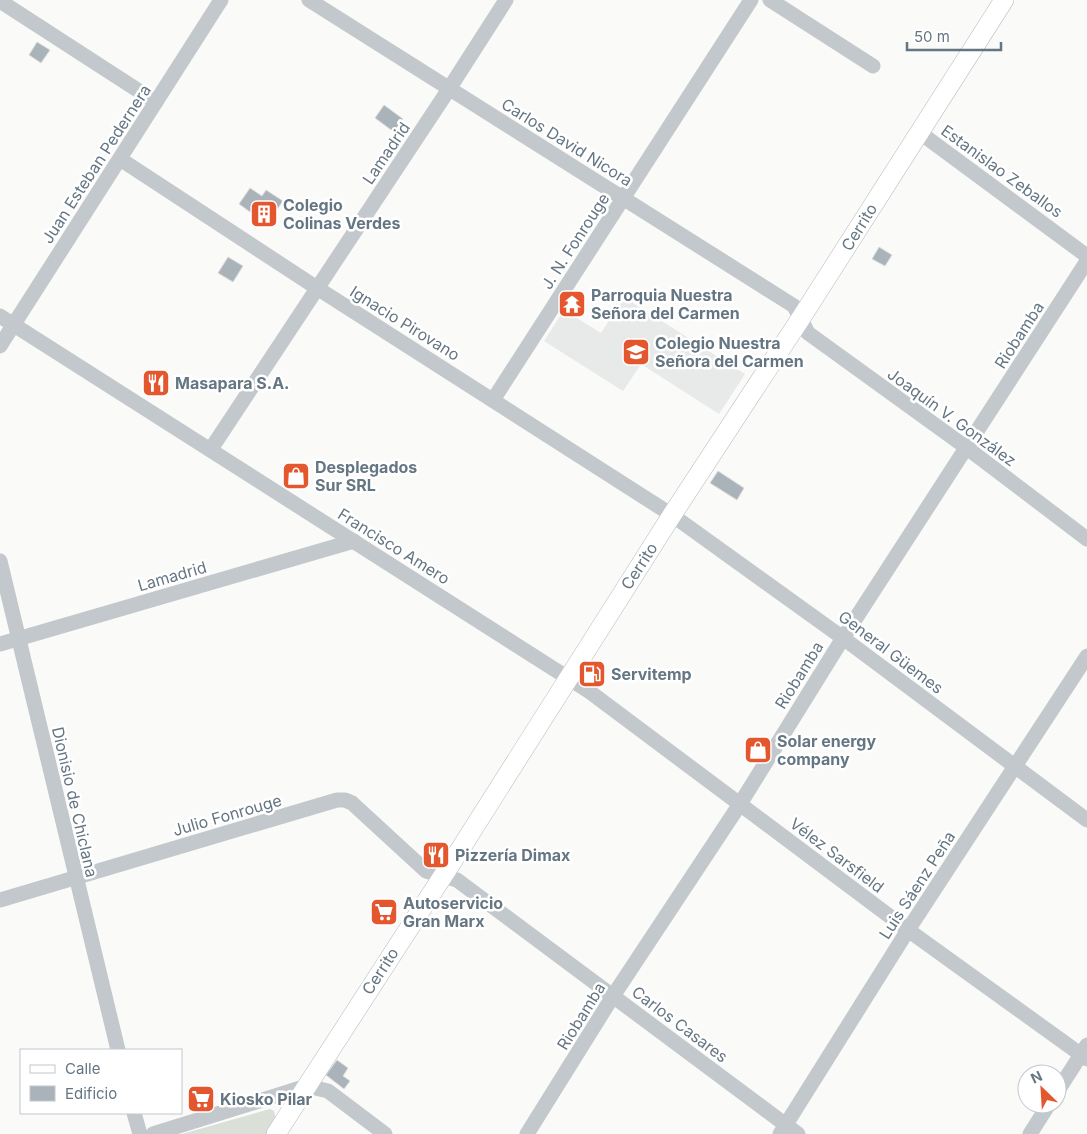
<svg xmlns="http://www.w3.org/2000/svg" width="1087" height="1134" viewBox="0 0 1087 1134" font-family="Inter,sans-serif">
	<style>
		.built { fill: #e8e9e9 }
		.green { fill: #dadfd7 }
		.building { fill: #aab3b9; stroke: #dcdcda }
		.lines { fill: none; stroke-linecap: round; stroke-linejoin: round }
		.major-casing { stroke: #b5babe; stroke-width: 20 }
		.minor { stroke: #c3c8cc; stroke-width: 15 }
		.major { stroke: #fff; stroke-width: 19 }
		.labels { text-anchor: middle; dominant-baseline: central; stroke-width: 5; stroke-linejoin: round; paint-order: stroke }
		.street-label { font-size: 16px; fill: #657683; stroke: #fff }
		.poi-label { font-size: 16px; font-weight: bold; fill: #657683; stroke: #fff; text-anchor: start }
	</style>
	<rect width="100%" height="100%" fill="#fafaf8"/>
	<polygon class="built" points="624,297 745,374 719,414 641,364 623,391 544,341 564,310 601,333"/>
	<polygon class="green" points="270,1109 274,1111 276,1119 266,1134 182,1134"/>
	<g class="building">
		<polygon points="37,42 50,50 41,63 29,55"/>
		<polygon points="384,105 403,119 394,132 375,118"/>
		<polygon points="250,188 262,196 266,190 283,201 267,224 239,204"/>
		<polygon points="879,247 892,255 885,266 872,259"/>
		<polygon points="228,257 243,266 233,282 218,273"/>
		<polygon points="718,471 744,488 737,500 710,483"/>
		<polygon points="337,1060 348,1068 343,1076 350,1081 344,1089 326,1075"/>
	</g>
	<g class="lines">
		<g class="major-casing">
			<polyline id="major" points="276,1134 461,848 672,515 801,318 1004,0"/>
		</g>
		<g class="minor">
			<polyline points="309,0 794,306 808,333 967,448 1087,539"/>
			<polyline points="770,0 873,66"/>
			<polyline points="0,1 156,102"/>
			<polyline points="919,132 1087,256"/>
			<polyline points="120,159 317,288 672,515 843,638 1087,820"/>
			<polyline points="0,316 590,692 908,930 1087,1059"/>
			<polyline points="0,346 221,0"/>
			<polyline points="493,400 751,0"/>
			<polyline points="211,449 449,89 506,0"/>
			<polyline points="0,561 118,1050"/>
			<polyline points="0,644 354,541"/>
			<polyline points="0,900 337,800 345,800 352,803 426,871 457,880 798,1134"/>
			<polyline points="1057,1092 1087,1045"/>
			<polyline points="134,1113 140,1134"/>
			<polyline points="153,1134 307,1086 328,1091 385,1134"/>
			<polyline points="527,1134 613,996 740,804 843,638 1087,261"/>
			<polyline points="780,1134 908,930 1087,656"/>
			<polyline points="1030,1134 1049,1104"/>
		</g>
		<use href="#major" class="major"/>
	</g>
	<defs>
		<g id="building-square" transform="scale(1.4375)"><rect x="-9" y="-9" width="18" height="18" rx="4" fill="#e4572e" stroke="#fff"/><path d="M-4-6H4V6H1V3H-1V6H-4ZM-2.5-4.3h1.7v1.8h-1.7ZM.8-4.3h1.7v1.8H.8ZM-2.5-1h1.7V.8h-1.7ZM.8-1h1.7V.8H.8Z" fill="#fff"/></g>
		<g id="temple-square" transform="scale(1.4375)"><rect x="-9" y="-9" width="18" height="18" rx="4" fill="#e4572e" stroke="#fff"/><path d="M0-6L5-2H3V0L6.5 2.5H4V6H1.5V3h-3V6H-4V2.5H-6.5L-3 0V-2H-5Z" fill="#fff"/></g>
		<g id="school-square" transform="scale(1.4375)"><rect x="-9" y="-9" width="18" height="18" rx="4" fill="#e4572e" stroke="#fff"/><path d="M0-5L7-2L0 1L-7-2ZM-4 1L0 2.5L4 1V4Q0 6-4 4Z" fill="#fff"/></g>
		<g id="restaurant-square" transform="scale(1.4375)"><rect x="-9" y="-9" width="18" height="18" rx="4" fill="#e4572e" stroke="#fff"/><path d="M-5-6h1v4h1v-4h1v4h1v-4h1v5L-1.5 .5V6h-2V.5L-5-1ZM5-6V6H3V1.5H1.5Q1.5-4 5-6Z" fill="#fff"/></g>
		<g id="shop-square" transform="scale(1.4375)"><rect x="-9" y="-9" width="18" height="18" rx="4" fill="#e4572e" stroke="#fff"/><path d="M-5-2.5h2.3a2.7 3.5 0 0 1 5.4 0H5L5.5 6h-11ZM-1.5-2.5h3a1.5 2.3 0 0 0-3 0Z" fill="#fff"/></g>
		<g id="fuel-square" transform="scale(1.4375)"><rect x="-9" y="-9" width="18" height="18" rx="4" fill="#e4572e" stroke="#fff"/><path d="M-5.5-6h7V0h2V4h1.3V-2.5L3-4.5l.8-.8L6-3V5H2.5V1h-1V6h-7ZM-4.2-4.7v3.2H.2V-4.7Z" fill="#fff"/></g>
		<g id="supermarket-square" transform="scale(1.4375)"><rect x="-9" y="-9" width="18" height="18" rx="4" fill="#e4572e" stroke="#fff"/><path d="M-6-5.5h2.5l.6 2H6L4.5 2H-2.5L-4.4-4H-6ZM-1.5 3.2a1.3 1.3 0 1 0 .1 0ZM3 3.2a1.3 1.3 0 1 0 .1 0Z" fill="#fff"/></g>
	</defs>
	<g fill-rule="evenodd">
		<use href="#building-square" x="264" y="214"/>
		<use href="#temple-square" x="572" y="304"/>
		<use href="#school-square" x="636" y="352"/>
		<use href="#restaurant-square" x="156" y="383"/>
		<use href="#shop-square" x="296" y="476"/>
		<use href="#fuel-square" x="592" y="674"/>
		<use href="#shop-square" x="758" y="750"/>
		<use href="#restaurant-square" x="436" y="855"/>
		<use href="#supermarket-square" x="384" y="912"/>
		<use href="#supermarket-square" x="201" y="1099"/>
	</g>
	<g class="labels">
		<g class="street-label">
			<text transform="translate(567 142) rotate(32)">Carlos David Nicora</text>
			<text transform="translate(386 153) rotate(-56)">Lamadrid</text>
			<text transform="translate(96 164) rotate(-57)">Juan Esteban Pedernera</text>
			<text transform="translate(1002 171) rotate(36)">Estanislao Zeballos</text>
			<text transform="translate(859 227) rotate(-58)">Cerrito</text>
			<text transform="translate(575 241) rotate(-57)">J. N. Fonrouge</text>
			<text transform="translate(405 323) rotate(32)">Ignacio Pirovano</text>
			<text transform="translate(1019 335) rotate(-57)">Riobamba</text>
			<text transform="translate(952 417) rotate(36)">Joaquín V. González</text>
			<text transform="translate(394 546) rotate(32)">Francisco Amero</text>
			<text transform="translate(639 566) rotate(-57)">Cerrito</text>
			<text transform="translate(172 576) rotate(-16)">Lamadrid</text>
			<text transform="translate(891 652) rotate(37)">General Güemes</text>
			<text transform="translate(799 675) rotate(-58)">Riobamba</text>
			<text transform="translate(75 802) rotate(77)">Dionisio de Chiclana</text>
			<text transform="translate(227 815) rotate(-16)">Julio Fonrouge</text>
			<text transform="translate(837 855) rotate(37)">Vélez Sarsfield</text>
			<text transform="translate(917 885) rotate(-57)">Luis Sáenz Peña</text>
			<text transform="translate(380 971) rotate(-57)">Cerrito</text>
			<text transform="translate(581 1016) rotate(-58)">Riobamba</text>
			<text transform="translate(680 1024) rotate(37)">Carlos Casares</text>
		</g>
		<g class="poi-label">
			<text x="283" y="205">Colegio<tspan x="283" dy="18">Colinas Verdes</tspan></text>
			<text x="591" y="295">Parroquia Nuestra<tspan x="591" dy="18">Señora del Carmen</tspan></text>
			<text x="655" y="343">Colegio Nuestra<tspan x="655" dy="18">Señora del Carmen</tspan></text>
			<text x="175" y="383">Masapara S.A.</text>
			<text x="315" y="467">Desplegados<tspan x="315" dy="18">Sur SRL</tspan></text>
			<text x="611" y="674">Servitemp</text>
			<text x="777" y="741">Solar energy<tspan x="777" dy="18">company</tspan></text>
			<text x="455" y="855">Pizzería Dimax</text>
			<text x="403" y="903">Autoservicio<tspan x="403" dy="18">Gran Marx</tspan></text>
			<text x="220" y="1099">Kiosko Pilar</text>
		</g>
	</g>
	<rect x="20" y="1049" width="162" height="65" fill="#ffffff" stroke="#c1c8cd"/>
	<rect x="30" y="1065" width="25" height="8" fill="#ffffff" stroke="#c1c8cd"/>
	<text x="65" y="1074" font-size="15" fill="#657683">Calle</text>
	<rect x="30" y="1086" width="25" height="15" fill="#aab3b9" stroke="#c1c8cd"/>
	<text x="65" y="1099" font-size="15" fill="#657683">Edificio</text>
	<g transform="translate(1042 1089) rotate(335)"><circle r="24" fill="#ffffff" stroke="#c1c8cd"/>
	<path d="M0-4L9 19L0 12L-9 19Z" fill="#e4572e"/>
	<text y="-8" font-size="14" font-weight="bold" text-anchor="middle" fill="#657683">N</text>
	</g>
	<path d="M907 42v8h94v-8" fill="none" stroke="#657683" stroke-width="2.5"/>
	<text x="914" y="42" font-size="15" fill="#657683" stroke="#ffffff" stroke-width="4" paint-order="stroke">50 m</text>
</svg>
